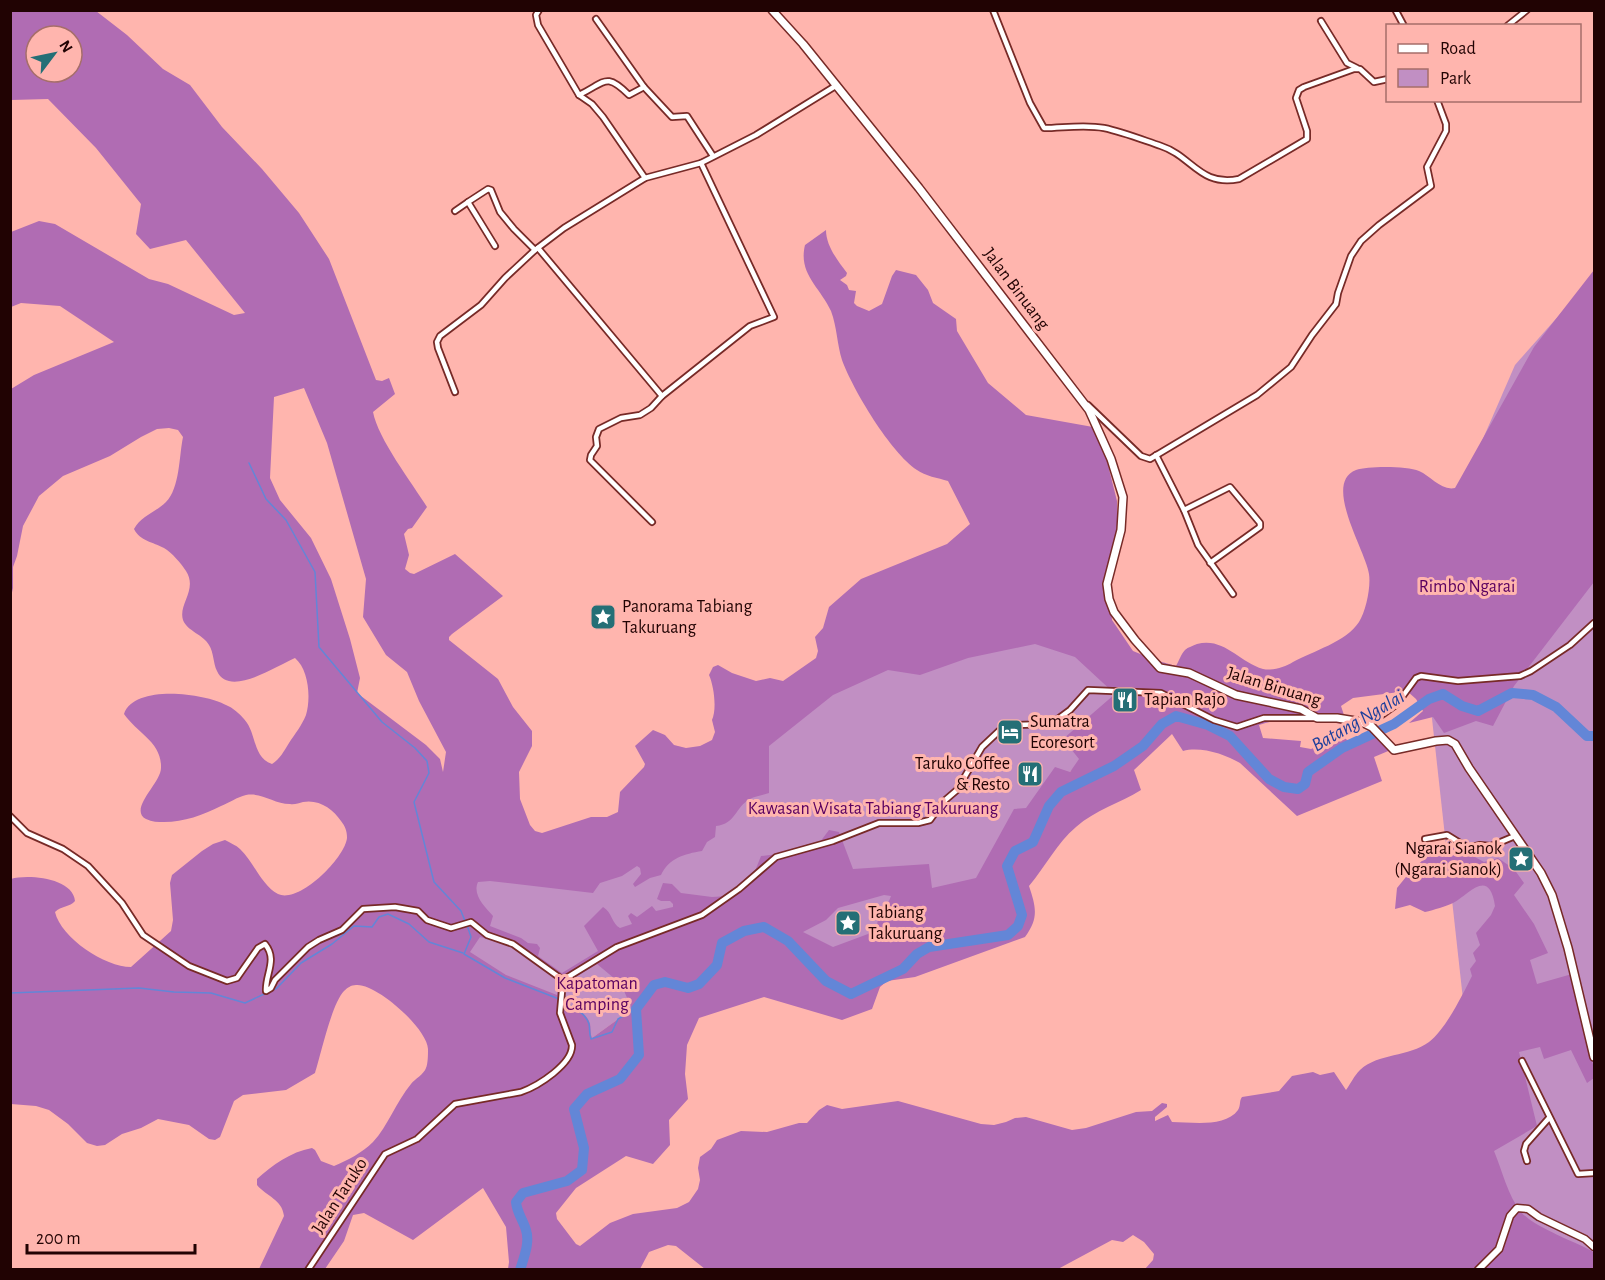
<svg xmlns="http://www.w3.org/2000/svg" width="1605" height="1280" viewBox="0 0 1605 1280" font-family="'Alegreya Sans',sans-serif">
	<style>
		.green { fill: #c18fc3 }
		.forest { fill: #b06cb3; fill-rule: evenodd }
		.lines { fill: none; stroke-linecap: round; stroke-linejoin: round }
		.stream { stroke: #6386d7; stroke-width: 1.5 }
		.river { stroke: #6386d7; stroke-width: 10 }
		.minor-casing { stroke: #772a27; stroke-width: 8 }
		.tertiary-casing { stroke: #772a27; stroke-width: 9 }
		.secondary-casing { stroke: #772a27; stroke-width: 10 }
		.minor { stroke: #fff; stroke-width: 4.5 }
		.tertiary { stroke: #fff; stroke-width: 6 }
		.secondary { stroke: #fff; stroke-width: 7 }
		.labels { text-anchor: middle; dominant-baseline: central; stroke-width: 6; stroke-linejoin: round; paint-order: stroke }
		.street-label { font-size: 18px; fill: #210303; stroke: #ffb5ae }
		.park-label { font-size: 18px; fill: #5a0060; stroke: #ffb5ae }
		.poi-label { font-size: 18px; fill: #210303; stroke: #ffb5ae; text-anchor: start }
		.water-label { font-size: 20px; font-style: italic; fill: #1e3f9c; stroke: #ffb5ae }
	</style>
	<rect width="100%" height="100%" fill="#ffb5ae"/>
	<g class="green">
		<polygon points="1594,276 1594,1269 1493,1194 1472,1081 1423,637 1462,487 1515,365"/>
		<polygon points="974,624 1163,678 1056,786 1014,914 632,1009 588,1041 462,957 441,882 573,878 749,711"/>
	</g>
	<path class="forest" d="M11,11H96L127,35L163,69L190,85L222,127L262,169L299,213L329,259L376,380L382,381L389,378L395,394L373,412C378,439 412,483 427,507L412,528L408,529L404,534L409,555L405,569L410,573L414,574L455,554L503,596L452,634L449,637V640L498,679L513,707L532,731V746L519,772L520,799L530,825L535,831L542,833L591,817H607L618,812L620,792L644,767L645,764L635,746L653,730L665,735L674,745L686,748L700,746L712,740L715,732L712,720C717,709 714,686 709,675L713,667L718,665L732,673L756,681L770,678L783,681L816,658L818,651L815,637L823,628L829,607L861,579L947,544L970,524L948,481C938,478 925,476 917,470C891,453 853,390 842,360C837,344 837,327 831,311C820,287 798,274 805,245L826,230C826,246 838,261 847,273L846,276L840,280L847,285L849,290L856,291L854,303L857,306L869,311L882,304L892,276L896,270L916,275L928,290L933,303L956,319L957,331L988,383L1026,415L1093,427L1106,457L1117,501V526L1109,581L1112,620L1133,651L1155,660L1176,666C1179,661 1181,654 1185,650C1188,647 1193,646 1197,644C1224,637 1239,662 1263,669C1273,671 1285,667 1293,662C1313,651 1346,642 1359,622C1366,611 1371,587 1369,574C1366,551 1322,483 1356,470C1368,466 1407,466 1419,471C1431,476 1441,491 1455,488L1534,347L1594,270V582L1514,686L1493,726L1476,721L1444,733L1433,717L1409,723L1423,711L1416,699L1407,691L1353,698L1341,706L1347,724C1318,722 1288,715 1259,725L1263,738L1301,741L1300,747L1311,749L1342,736L1351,743L1377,734L1393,749L1374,757L1382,781L1297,816L1240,763C1225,754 1200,746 1183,751L1172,734L1134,770L1141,790C1120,803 1095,810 1076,827C1057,843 1045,867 1029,886C1036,907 1039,918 1025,937L915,977L887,981L880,987L872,1009L842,1020L764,997L699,1018L687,1045L685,1074L688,1099L669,1120L670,1145L653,1164L626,1156L576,1188L556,1213L557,1219L576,1244L580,1246L610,1223L633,1214L677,1208L689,1202L698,1189L700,1180L698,1168L700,1157L711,1149L717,1140L741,1131L767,1132L799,1123H807L819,1110L827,1105L842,1109L898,1101L981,1124L994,1125L1006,1122L1015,1118L1026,1117L1072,1130L1086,1128L1136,1112L1152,1111L1162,1103L1167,1104V1107L1155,1117V1121L1168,1115L1172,1122C1191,1122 1225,1128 1238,1110C1241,1105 1239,1101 1242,1097L1279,1091L1292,1076L1313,1072L1320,1075L1334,1072L1346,1090C1351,1083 1354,1076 1360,1070C1378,1053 1409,1057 1429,1042C1445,1030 1462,996 1472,976L1470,969L1476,961L1473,953L1480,945L1476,933L1491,915L1495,906C1489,866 1468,896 1453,903C1446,906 1434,910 1425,912L1410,905L1395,909L1397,888L1410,872L1441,843L1453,845L1484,862L1498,858L1514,869L1524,883L1514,895L1534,924L1548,953L1530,960L1537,984L1572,974L1594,1069V1078L1587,1083L1571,1050L1544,1059L1540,1047L1519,1052L1537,1126L1494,1151C1502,1170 1508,1196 1521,1212C1534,1227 1573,1241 1592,1251L1594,1254V1269H1145L1153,1260L1154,1254L1144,1242L1133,1235L1123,1242L1112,1240L1058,1269H705L676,1246L668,1245L649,1252L640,1269H508L509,1262L506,1227L483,1188L413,1240L364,1213L353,1215L344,1241L325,1269H259L284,1216C282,1199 267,1197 257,1185V1179C273,1165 290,1152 312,1148L315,1150L321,1161L334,1166C348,1160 362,1153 373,1142C388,1126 396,1102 411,1084C415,1079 424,1074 426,1068C428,1064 428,1054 428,1049C427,1028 376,983 356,985C351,985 347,988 344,991C332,1003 321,1054 315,1073L286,1090L243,1095L234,1101L220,1137L215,1140L209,1139L189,1125L158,1119L141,1128L122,1134L105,1145L97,1146L87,1143L68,1124L49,1110L36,1106L11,1104V879C28,874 73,878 75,901C70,907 61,906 55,912C61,938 105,967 131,967L171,931L173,920L170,883L172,875L202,851L213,844L225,840C230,843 236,845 240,849C254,862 261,885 278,894C299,904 345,858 347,838C347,831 345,826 341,821C333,809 319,799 303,802C299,803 294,805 290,804C274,804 262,792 246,795C237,797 229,803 221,806C203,815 184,822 164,822C158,822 152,822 146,819C128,809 161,783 161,768C162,742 137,733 124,714C134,684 204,693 226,705C233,708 239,713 244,719C257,733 252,757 272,764C280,759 284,751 289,743C295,734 302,725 306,715C311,698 309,670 295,658C276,666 229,698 217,671C213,663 214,653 209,645C204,635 187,631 183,620C178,604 198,590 186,571C181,563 172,553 164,548C153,542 140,541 134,529C141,516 156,512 166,502C180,488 179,456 183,437L178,430L169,428L157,429L141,437L110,456L63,476L39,496L23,526L17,556L13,567V588L11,597V389L34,375L114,342L60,306L21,303L11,307V232L39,221L55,224L149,279L168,284L234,315L245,313L186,240L150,249L136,234L141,204L96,148L48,99L11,100ZM36,36H72V72H36ZM304,388L327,443L366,579L363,617L386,655L407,672L419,701L446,752L443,772L440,759L426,745L357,693L360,678L350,639L331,579L311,538L280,500L270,478L274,397ZM1035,644L1075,657L1115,694L1063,739L1079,759L1070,772L1055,767L1026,808L1014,809L976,878L932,888L929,864L853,869L839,832L829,830L817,846L811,850L761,856L753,876L728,896L712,897L681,893L672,884L663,883L657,899L661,901H670L673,904V907L656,911L652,906L637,917L631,913L628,916L632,924L620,928C612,924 612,912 603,907L584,926L598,951L562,973L538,956L540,948L537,944L528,943L521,938L490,926L493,916C485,907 472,895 478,882L490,881L593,893L600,883L622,876L637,866L640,868L641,874L633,884L635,887L650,878L661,875C669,858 684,854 702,851L707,842L715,837L716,826C736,824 735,807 750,799C755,796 763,795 769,793V746L833,695L888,670L920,675L968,658ZM884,895L891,896C888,906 877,915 877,926L868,934L833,947L803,932L826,920L838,908ZM480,937L512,945L548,970L557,979V995L506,975L470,952ZM597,964L621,984L632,1009L592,1038C590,1033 591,1029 590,1024C587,1013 573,1006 564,1000L567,984L569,981Z"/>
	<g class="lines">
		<g class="stream">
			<polyline points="249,463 266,499 286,520 315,572 319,647 382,722 415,748 427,761 429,773 414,802 434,882 461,911 465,921"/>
			<polyline points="467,925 471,937 464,954 505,978 559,999"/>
			<polyline points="10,993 139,988 174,992 211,993 245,1003 277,988 301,963 332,944 354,926 372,927 379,917 388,914 409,924 429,942 463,953"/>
			<path d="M563,1001C572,1007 586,1013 589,1024C590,1029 589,1034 591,1039L612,1032L618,1019L636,1009"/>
		</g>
		<path class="river" d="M520,1270C524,1257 530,1243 526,1230C523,1220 517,1213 516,1202L523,1193L567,1181L582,1170L584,1148L574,1109L587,1094L620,1079L639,1055L636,1009L654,985L665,982L688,988L699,984L717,965L722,943L744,931L764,927L788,941L826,981L851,994L903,969L917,954L929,947L1008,935L1018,926L1022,915L1007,866L1015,851L1033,842L1049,806L1061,792L1114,766L1143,746L1162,724L1176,716L1208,725L1230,736L1269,779L1284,787L1298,789L1305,784L1308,772L1342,748L1394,724L1429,699L1443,694L1462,706L1478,711L1512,693L1533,695L1556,707L1587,736H1594"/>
		<g class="minor-casing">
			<g id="minor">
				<polyline points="539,10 536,15 538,25 579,95 592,104 603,117 645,178"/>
				<path d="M993,10L1030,103L1044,128C1062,128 1085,124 1104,128C1123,132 1143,140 1161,146C1192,156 1200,187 1239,179L1307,139V131L1296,98L1299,90L1304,87L1354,69H1360L1374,82L1388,79"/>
				<polyline points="1396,11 1404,26"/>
				<polyline points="596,19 644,87 672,117 687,116 713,156"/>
				<polyline points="1321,21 1347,63 1357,68"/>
				<polyline points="1507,26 1527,10"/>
				<path d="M579,95C605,83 605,71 629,95L644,87"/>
				<polyline points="468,202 488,189 491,190 500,212 514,229 535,250"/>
				<polyline points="455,211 468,202 495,246"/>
				<polyline points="538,248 662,396"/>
				<polyline points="455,392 438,348 437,342 440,336 481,305 505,278 535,250 564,228 645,178 701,163 756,135 837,85"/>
				<polyline points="1088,405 1141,456 1150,459 1257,395 1291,367 1312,335 1336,304 1338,293 1351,256 1361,241 1379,225 1431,186 1427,167 1446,131 1446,124 1437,100"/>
				<polyline points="1156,455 1184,510 1198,545 1233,594"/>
				<polyline points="1184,510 1230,487 1260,523 1260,527 1210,563"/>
				<polyline points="652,522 590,460 591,455 597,446 596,437 599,429 621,418 640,415 651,408 662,396 750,326 774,317 701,163"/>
				<polyline points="1368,725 1397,704 1416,678 1421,676 1458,681 1520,676 1531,671 1570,645 1594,623"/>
				<path d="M10,816L27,833L63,849L88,866L122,903L143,935L189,966L227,981L237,978L258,948L265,944C278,960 265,974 266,991L271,988L275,980L308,947L319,940L342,930L363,909L395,907L418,911L427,920L451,928L471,922L487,935L513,944L563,980"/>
				<polyline points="1425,839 1447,835 1468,848 1480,845 1491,846 1515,836"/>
				<polyline points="1522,1061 1578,1174 1594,1173"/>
				<polyline points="1527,1161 1524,1151 1526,1144 1549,1118"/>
				<path d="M308,1270L385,1154L417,1139L455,1104L521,1092C538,1086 573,1064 572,1045L560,1013L563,980L617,947L702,915L739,889L776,857L833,841L879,823H918L930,820L943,802L957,790L982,747L999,731L1013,725L1051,724L1070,710L1088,690L1161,693L1214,720L1237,727L1264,718H1314"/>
			</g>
		</g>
		<g class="tertiary-casing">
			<polyline id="tertiary" points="1478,1270 1499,1249 1510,1216 1517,1208 1528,1209 1539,1217 1585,1239 1594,1247"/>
		</g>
		<g class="secondary-casing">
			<polyline id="secondary" points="772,10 803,44 919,188 1089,410 1111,459 1123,497 1121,530 1107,584 1109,599 1114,612 1135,640 1160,668 1189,673 1236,695 1301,709 1317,718 1337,718 1362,722 1372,727 1394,750 1436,741 1448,740 1455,744 1469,768 1541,873 1552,895 1568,948 1594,1057"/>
		</g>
		<use href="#minor" class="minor"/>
		<use href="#tertiary" class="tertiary"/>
		<use href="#secondary" class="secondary"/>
	</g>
	<defs>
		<g id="sight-square" transform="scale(1.35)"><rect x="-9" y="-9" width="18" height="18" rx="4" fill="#246f76" stroke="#ffb5ae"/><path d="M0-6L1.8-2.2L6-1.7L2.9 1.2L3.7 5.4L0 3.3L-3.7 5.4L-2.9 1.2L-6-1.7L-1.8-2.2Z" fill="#fff"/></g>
		<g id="restaurant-square" transform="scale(1.35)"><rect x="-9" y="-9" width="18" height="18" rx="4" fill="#246f76" stroke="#ffb5ae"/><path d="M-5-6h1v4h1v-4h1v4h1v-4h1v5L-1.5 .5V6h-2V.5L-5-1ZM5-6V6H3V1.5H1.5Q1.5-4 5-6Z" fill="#fff"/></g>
		<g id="hotel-square" transform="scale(1.35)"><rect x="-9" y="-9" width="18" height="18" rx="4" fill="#246f76" stroke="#ffb5ae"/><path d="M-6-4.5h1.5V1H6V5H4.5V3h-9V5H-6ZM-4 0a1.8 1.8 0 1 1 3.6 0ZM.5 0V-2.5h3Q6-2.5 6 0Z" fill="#fff"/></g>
	</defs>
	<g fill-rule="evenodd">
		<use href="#sight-square" x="603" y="617"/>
		<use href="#restaurant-square" x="1125" y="700"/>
		<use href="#hotel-square" x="1010" y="732"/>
		<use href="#restaurant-square" x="1030" y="774"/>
		<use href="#sight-square" x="1521" y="859"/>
		<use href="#sight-square" x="848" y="923"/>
	</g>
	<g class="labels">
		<g class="street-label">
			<text transform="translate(1016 289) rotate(53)">Jalan Binuang</text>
			<text transform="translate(1274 687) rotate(17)">Jalan Binuang</text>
			<text transform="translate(340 1196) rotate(-57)">Jalan Taruko</text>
		</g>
		<g class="park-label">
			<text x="1467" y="587">Rimbo Ngarai</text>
			<text x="873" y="809">Kawasan Wisata Tabiang Takuruang</text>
			<text x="597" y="984">Kapatoman<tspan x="597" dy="21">Camping</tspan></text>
		</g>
		<g class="poi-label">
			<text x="622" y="607">Panorama Tabiang<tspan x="622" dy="21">Takuruang</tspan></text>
			<text x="1144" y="700">Tapian Rajo</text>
			<text x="1030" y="722">Sumatra<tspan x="1030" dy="21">Ecoresort</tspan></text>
			<text x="1010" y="764" text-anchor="end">Taruko Coffee<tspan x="1010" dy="21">&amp; Resto</tspan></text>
			<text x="1502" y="849" text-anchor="end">Ngarai Sianok<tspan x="1502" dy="21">(Ngarai Sianok)</tspan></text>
			<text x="868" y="913">Tabiang<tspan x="868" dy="21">Takuruang</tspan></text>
		</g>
		<g class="water-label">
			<text transform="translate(1358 721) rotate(-30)">Batang Ngalai</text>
		</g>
	</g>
	<rect width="1605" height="1280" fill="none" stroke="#210303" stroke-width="24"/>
	<rect x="1386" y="24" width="195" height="78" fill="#ffb5ae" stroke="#a66e6a" stroke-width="1.5"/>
	<rect x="1398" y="44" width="30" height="9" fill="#ffffff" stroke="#a66e6a" stroke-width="1.5"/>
	<text x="1440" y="54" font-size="18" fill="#210303">Road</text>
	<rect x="1398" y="69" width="30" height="18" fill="#c18fc3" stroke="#a66e6a" stroke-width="1.5"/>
	<text x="1440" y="84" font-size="18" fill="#210303">Park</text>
	<g transform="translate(54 54) rotate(58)"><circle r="28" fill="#ffb5ae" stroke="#a66e6a" stroke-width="1.5"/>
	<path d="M0-4.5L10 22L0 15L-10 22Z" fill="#246f76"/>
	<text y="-9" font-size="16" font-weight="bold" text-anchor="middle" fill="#210303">N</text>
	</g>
	<path d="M27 1244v9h168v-9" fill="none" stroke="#210303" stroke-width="3"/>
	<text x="36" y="1244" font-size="18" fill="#210303" stroke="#ffb5ae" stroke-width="4.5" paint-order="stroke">200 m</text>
</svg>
